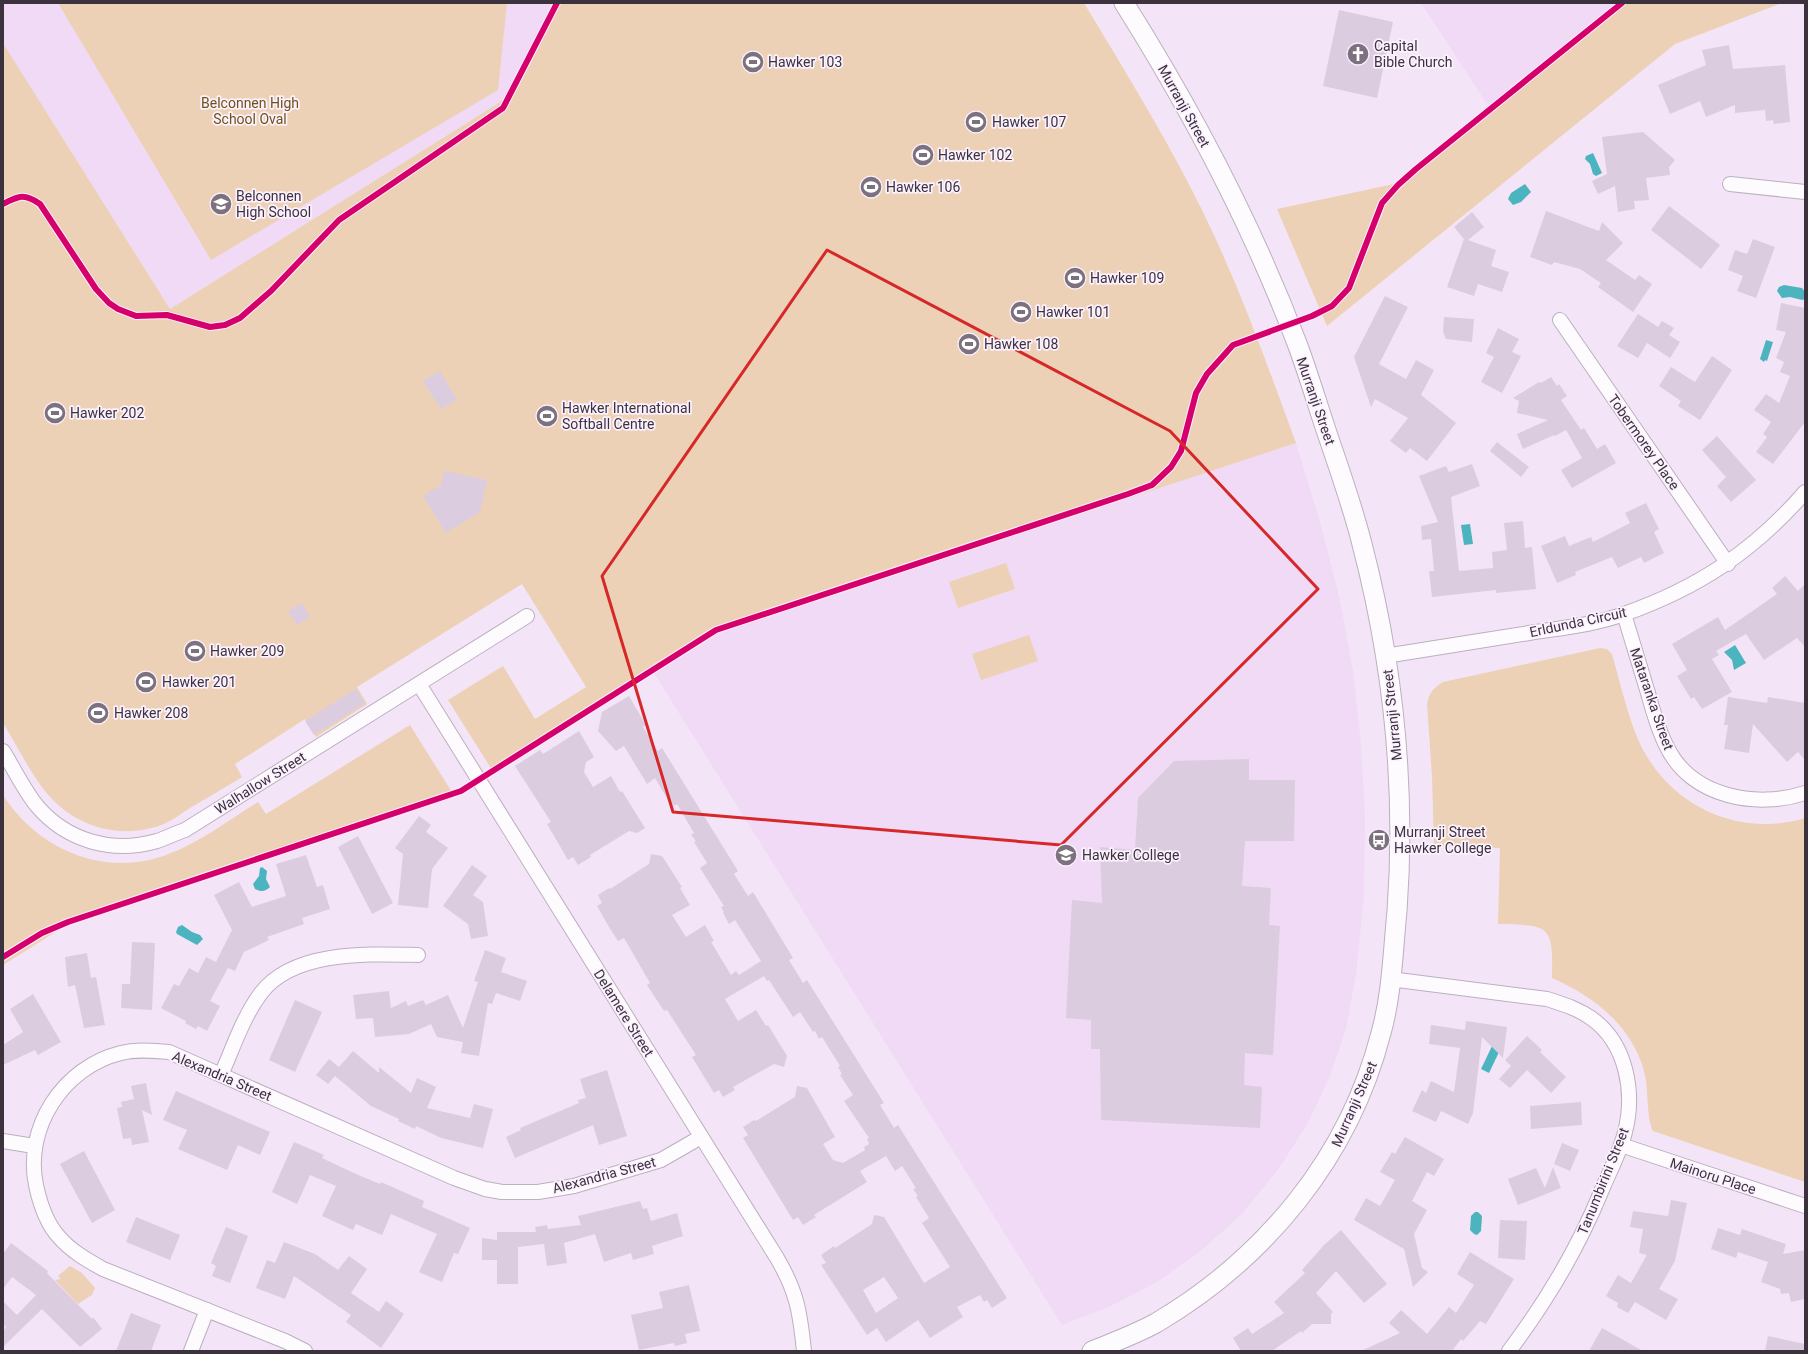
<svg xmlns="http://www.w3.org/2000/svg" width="1808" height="1354" viewBox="0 0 1808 1354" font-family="Roboto,sans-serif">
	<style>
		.built { fill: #f1daf6 }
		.green { fill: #ecd1b6 }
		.water { fill: #4bb4be }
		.building { fill: #dccce0; fill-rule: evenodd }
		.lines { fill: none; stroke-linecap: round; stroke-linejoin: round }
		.street-casing { stroke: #bbb0be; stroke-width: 16 }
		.secondary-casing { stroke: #bbb0be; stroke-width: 21 }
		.street { stroke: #fdfbfe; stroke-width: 14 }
		.secondary { stroke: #fdfbfe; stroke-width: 19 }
		.cycleway-casing { stroke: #fcf1fe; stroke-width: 8 }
		.cycleway { stroke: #d6006c; stroke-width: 6 }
		.marked { fill: none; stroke: #d62828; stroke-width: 3; stroke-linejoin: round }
		.labels { text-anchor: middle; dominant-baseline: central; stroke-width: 3.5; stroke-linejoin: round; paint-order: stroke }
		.poi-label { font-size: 14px; fill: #3c323e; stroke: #fcf1fe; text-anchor: start }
		.park-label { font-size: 14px; fill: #705218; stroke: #fcf1fe }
		.street-label { font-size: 14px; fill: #3c323e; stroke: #fcf1fe }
	</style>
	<rect width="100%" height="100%" fill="#f3e5f7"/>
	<g class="built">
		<polygon points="3,3 553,3 505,99 170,309 3,43"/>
		<polygon points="1421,3 1617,3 1489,107"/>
		<polygon points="1296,443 1321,525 1340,600 1353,671 1361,743 1365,815 1364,895 1356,975 1346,1029 1330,1076 1307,1125 1277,1171 1242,1214 1202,1250 1157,1282 1109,1307 1062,1325 654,673 716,634"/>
	</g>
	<g class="green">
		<polygon points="58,3 507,3 498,90 211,260"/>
		<path d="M553,3H1084C1125,71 1167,139 1202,210C1239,285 1267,364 1296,443L716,634L494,773L448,700L503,666L535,719L586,687L522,584L357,687L367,704L316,737L305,719L235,764L242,777C225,787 208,798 190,808C182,813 173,820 164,824C126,839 84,830 55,802C35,783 18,747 3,723V43L170,309L505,99Z"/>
		<polygon points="1617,3 1782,3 1675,44 1327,326 1277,209 1394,184"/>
		<polygon points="1006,563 1015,589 958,608 949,582"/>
		<polygon points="1029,635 1038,661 981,680 972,654"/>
		<path d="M1600,648L1607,649L1612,654C1621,685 1630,728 1646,755C1678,810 1744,837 1805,818V1182L1653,1131C1647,1120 1648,1095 1646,1080C1637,1030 1596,997 1552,978C1553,925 1551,925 1498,924L1500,848L1434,846L1432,776L1427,704C1429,693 1433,688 1443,682Z"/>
		<path d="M410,725L455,797L65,926L3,965V795C37,849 104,878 166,855C199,843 229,820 258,802L266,814Z"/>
		<polygon points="70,1266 82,1273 95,1288 92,1295 78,1304 55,1280 61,1279 58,1276"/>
	</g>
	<g class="water">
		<polygon points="1593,153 1602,173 1596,176 1593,174 1590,164 1585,159 1586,156"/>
		<polygon points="1525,184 1531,192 1521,202 1513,205 1508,199 1511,193"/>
		<polygon points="1784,285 1802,288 1805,292 1805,299 1802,300 1790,297 1782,298 1777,291 1779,287"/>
		<polygon points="1766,340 1773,342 1767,361 1765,360 1764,362 1760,359"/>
		<polygon points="1470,524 1473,544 1464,545 1461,525"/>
		<polygon points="1735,645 1746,663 1734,670 1732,660 1724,652"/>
		<path d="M262,867L267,871L266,879L270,887C265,892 261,892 255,889L253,884L259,876L260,868Z"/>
		<polygon points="182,925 192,932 200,935 203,939 197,945 177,934 176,932 178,927"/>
		<polygon points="1492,1046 1500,1050 1489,1073 1481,1069"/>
		<polygon points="1475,1212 1478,1212 1482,1216 1481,1231 1477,1235 1474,1234 1470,1230 1471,1216"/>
	</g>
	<g class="building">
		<polygon points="1339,10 1393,22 1377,98 1323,86"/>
		<polygon points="1729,45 1733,69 1785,65 1790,122 1774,124 1773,120 1766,121 1765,110 1735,113 1735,105 1706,117 1700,101 1670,114 1658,85 1706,65 1702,50"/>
		<polygon points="1643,132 1675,160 1669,167 1670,175 1646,178 1649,200 1634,201 1635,209 1618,212 1615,186 1598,194 1592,181 1607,174 1602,137"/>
		<polygon points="1669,206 1720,245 1701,269 1651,230"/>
		<polygon points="1546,211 1599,231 1602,222 1623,243 1606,260 1635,280 1639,275 1652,284 1633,312 1598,287 1601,283 1580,269 1554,262 1552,265 1530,257"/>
		<polygon points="1472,212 1484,227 1468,240 1496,250 1491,266 1509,272 1502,292 1478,284 1474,296 1447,287 1464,239 1454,227"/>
		<polygon points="1753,239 1775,247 1756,298 1737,291 1743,276 1728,270 1735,250 1747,254"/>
		<polygon points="1385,296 1408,307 1379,364 1406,379 1416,360 1434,370 1421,395 1456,423 1427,461 1410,448 1406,453 1390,441 1408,418 1375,399 1371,407 1354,357"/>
		<polygon points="1781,303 1805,308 1805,422 1773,464 1756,452 1767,437 1763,434 1771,422 1754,410 1766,394 1779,403 1790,376 1780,372 1784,362 1776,358 1786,332 1776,330"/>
		<polygon points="1638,314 1658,327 1662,321 1674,328 1669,335 1680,342 1670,358 1647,343 1638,358 1617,346"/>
		<polygon points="1444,317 1474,319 1472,342 1446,339 1443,332"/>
		<polygon points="1498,328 1519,339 1512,352 1521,356 1502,393 1481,382 1494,357 1486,353"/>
		<polygon points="1712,356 1732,370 1700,420 1678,406 1681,401 1659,386 1671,367 1695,382"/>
		<polygon points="440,371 457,400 441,409 423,381"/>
		<polygon points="1551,377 1557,386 1559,384 1567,396 1561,400 1581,430 1584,428 1597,449 1605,444 1616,463 1572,488 1561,470 1582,458 1566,430 1555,436 1554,435 1523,449 1517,434 1548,420 1517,413 1519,401 1513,398 1539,382 1541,383"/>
		<polygon points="1717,436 1756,480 1731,502 1717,486 1726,477 1702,450"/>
		<polygon points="1497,442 1529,467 1521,477 1490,451"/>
		<polygon points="1472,464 1480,486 1451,497 1459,571 1493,568 1492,552 1507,550 1504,523 1523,521 1525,548 1532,547 1536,589 1496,593 1496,590 1432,597 1429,571 1434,571 1431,539 1422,540 1421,526 1438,522 1419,476 1446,466 1449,472"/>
		<polygon points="444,471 487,480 480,512 446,533 423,496 441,485"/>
		<polygon points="1646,503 1659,529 1654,532 1664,553 1644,563 1641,557 1618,568 1612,557 1575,572 1576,575 1557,583 1541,546 1565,536 1569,546 1591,537 1593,542 1630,523 1625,513"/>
		<polygon points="1785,576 1798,591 1805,584 1805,647 1797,638 1764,660 1746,634 1716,651 1719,655 1712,659 1732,692 1702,709 1694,697 1691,699 1677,676 1687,670 1672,644 1718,617 1725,630 1777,594 1772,588"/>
		<polygon points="302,603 310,617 297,625 288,611"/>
		<polygon points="356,689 365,703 314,735 305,721"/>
		<path d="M629,696L646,725L643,727L658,751L662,748L738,871L734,874L748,896L753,892L793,958L789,960L803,983L807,980L884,1103L880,1105L894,1128L898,1125L1007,1298L992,1308L987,1300L984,1302L980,1295L957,1307L963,1317L930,1338L918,1320L886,1342L877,1328L867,1335L821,1265L826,1263L821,1255L834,1246L835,1248L872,1224L874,1215L884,1217L924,1283L950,1267L922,1223L929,1218L916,1197L918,1196L913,1189L916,1188L902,1166L895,1171L886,1156L860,1171L867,1182L814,1215L816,1217L803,1225L798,1217L793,1220L743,1138L748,1135L743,1127L754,1120L756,1121L795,1097L797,1086L807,1088L835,1137L823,1144L833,1160L843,1163L865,1150L864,1147L869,1144L867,1139L869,1138L844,1101L853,1095L840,1075L842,1074L838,1067L840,1066L822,1037L819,1039L815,1031L813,1032L800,1012L793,1017L769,980L767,981L764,976L725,999L738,1021L756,1010L766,1026L768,1025L787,1056L784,1067L774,1064L733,1087L735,1090L723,1097L719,1090L714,1093L692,1057L696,1055L667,1010L664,1011L647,985L650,983L624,938L618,941L609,927L597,906L602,903L598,895L609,888L610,889L649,864L651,854L662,856L682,887L680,888L690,905L672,915L686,937L705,925L714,941L711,942L731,975L736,971L739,975L761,961L735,920L729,924L723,913L724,912L721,907L724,906L700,868L707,863L694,842L696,841L691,835L694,833L677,804L674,806L669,799L668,800L655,778L647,784L624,746L616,751L598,731L602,712ZM884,1277L898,1298L876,1313L863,1290Z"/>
		<polygon points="1728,697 1767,703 1768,697 1805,703 1805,760 1798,752 1787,762 1753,724 1749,753 1724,749 1728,725 1724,725"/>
		<polygon points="579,731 594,757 586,762 584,772 593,787 611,776 620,792 622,791 645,828 637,833 629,831 590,855 591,857 578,865 573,857 568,860 547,824 551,822 515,766 540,750 543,754"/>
		<polygon points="1249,759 1249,780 1295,780 1294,841 1245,841 1242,886 1271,888 1269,925 1280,926 1273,1055 1245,1053 1244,1085 1262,1087 1260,1128 1101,1120 1100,1049 1091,1049 1091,1020 1066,1018 1072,900 1102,903 1100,847 1135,850 1138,798 1174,761"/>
		<polygon points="419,816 431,825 426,832 448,848 432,869 428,908 398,905 403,854 395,848"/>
		<polygon points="358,836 393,903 372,914 338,847"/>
		<polygon points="306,855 317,887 323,885 330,909 302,918 304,924 267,937 269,940 244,952 235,971 228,968 210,1001 220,1006 207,1031 198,1026 196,1029 185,1023 186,1021 161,1008 174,984 179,986 189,968 198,973 206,957 216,962 232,930 214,895 239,882 252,907 286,896 276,864"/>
		<polygon points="472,865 487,876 473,895 483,902 488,936 471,939 468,924 443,906"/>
		<polygon points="132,942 155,943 152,1010 121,1008 122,984 130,984"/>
		<polygon points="485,950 506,958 501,972 527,981 520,1001 496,993 492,1004 488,1003 479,1056 461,1053 463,1042 437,1037 431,1024 409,1034 375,1037 373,1018 356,1019 353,995 389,991 391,1008 406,1001 408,1006 423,1000 426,1005 448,995 463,1028 478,982 474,981"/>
		<polygon points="87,953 91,978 96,977 105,1025 84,1028 75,985 68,987 65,957"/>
		<polygon points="33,994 61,1042 38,1055 35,1050 3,1065 3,1045 23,1032 10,1009"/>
		<polygon points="295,1000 322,1012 295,1072 269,1060"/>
		<polygon points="1466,1021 1507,1027 1503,1058 1482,1037 1473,1113 1468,1124 1441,1111 1436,1122 1412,1111 1422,1090 1426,1093 1431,1081 1454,1092 1460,1048 1429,1044 1431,1025 1465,1030"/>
		<polygon points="1527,1036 1542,1050 1540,1052 1566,1077 1551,1093 1527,1070 1510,1088 1499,1079 1511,1066 1505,1060"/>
		<polygon points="353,1051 379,1073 379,1067 411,1093 417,1078 436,1087 427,1108 470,1118 474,1104 493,1109 483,1148 441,1138 416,1126 415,1129 398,1121 399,1119 371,1106 335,1076 328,1084 316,1075 329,1059 339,1067"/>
		<polygon points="607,1070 627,1136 599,1145 593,1125 515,1158 506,1137 521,1130 520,1128 579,1103 578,1100 586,1098 580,1079"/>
		<polygon points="146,1083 152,1115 142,1110 149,1142 132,1145 131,1138 123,1139 117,1108 122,1107 121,1102 134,1099 131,1086"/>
		<polygon points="176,1091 270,1132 260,1155 238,1145 227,1170 178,1149 187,1130 163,1120"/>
		<polygon points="1581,1102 1582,1125 1531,1129 1530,1106"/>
		<polygon points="1405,1137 1444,1159 1434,1176 1427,1172 1412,1201 1427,1210 1414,1234 1422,1268 1428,1272 1413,1287 1404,1249 1354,1220 1366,1198 1380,1206 1395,1180 1380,1172 1392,1152 1395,1154"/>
		<polygon points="294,1142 324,1155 322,1158 356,1174 380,1184 381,1182 424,1201 422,1207 470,1228 458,1254 454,1253 442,1282 419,1272 437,1234 391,1214 382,1235 356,1224 353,1230 322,1216 336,1186 310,1175 297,1204 272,1192"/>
		<polygon points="1562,1143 1579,1150 1570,1171 1554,1164"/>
		<polygon points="84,1151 115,1210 92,1223 60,1164"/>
		<polygon points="1553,1167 1561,1188 1518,1205 1508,1179 1536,1168 1545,1188"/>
		<polygon points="1671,1200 1687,1203 1675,1261 1659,1289 1678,1299 1666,1320 1635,1302 1628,1313 1617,1307 1618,1303 1606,1296 1618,1275 1631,1283 1647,1255 1639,1253 1643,1229 1630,1227 1633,1211 1668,1216"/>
		<polygon points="640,1201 643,1209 647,1208 651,1221 677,1213 683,1236 652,1246 654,1254 633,1260 631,1253 604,1262 595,1234 564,1243 567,1263 547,1266 544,1244 518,1247 518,1284 497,1284 497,1260 482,1260 482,1238 497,1240 497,1232 536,1232 535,1227 547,1225 548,1229 581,1225 578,1216"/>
		<polygon points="136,1217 180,1235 170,1260 126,1242"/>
		<polygon points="1500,1220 1527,1221 1525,1260 1498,1258"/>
		<polygon points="226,1227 248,1236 230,1283 212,1276 216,1266 211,1263"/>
		<polygon points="1718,1228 1740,1235 1742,1229 1786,1244 1783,1254 1805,1250 1805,1299 1791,1302 1789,1293 1781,1294 1780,1289 1761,1282 1768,1262 1738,1252 1736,1258 1711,1249"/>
		<polygon points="1341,1230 1387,1284 1364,1303 1336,1271 1316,1293 1333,1312 1331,1314 1331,1324 1312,1324 1302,1333 1301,1331 1272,1351 1241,1351 1233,1338 1248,1328 1252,1334 1284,1313 1274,1302 1305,1273 1302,1270 1324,1245"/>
		<polygon points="284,1242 315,1254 338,1270 349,1256 367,1269 351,1293 379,1312 386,1301 404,1314 381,1348 346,1322 351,1315 294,1276 285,1299 256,1288 267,1260 275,1263"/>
		<polygon points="11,1243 48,1271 47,1273 92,1319 93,1317 102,1329 80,1347 42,1309 3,1347 3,1331 6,1327 3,1324 3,1301 17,1315 36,1295 12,1277 3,1289 3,1254"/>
		<polygon points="1470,1252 1514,1279 1486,1324 1480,1321 1463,1341 1461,1339 1452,1351 1361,1351 1400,1333 1389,1323 1401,1310 1427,1334 1449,1307 1456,1313 1474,1285 1457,1274"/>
		<polygon points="689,1285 700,1331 685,1334 687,1343 675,1346 674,1343 639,1350 631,1315 663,1308 659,1292"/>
		<polygon points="131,1313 161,1325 151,1351 116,1351"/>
		<polygon points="1602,1328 1643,1351 1589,1351"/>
		<polygon points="1768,1336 1805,1344 1805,1351 1765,1351"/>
	</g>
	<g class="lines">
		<g class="street-casing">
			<g id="street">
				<polyline points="1730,184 1805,192"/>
				<polyline points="1560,320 1728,564"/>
				<path d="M1624,614C1632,641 1640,667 1648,693C1653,711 1658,730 1667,747C1691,797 1757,809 1805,793"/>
				<path d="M1385,656C1433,648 1481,641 1529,633C1560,628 1594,625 1624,614C1698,588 1754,551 1805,492"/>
				<path d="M419,684L777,1258C797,1292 800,1312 804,1351"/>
				<path d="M3,751C14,769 24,790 37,806C67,841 112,854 157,841C166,838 176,833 185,830L527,616"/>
				<path d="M1390,979L1547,999C1562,1004 1577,1008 1591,1018C1627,1043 1635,1093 1625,1132C1620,1153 1609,1172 1601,1192C1578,1248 1546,1302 1509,1351"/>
				<path d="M221,1075C233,1048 243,1017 261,993C294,950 369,954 418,955"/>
				<polyline points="3,1141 34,1146"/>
				<polyline points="1621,1145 1805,1206"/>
				<polyline points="191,1351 207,1310"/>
				<path d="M305,1351L285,1341L103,1269C87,1260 71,1251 59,1237C46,1223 40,1204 36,1185C24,1128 63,1067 121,1053C137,1049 153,1051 169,1052L454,1178L485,1189L502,1192H538L574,1186L661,1160L701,1137"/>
			</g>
		</g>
		<g class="secondary-casing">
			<path id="secondary" d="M1092,1351C1114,1342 1136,1334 1156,1323C1266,1258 1349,1157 1381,1033C1392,994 1393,951 1397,911C1406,788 1393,663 1362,544C1352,504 1338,466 1325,427C1316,400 1308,373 1298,346C1253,227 1192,111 1124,3"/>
		</g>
		<use href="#street" class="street"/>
		<use href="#secondary" class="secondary"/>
		<g class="cycleway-casing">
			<g id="cycleway">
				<path d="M3,204C19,196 24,193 40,204L96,289L109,303L118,309L136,316L167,315L210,327L225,325L240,318L271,291L339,220L503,108L557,3"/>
				<polyline points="3,957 42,933 68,922 461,791 716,630 1128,494 1152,485 1171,467 1181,451 1196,393 1207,374 1233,345 1312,316 1332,306 1349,288 1382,203 1398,185 1416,169 1622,3"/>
			</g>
		</g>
		<use href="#cycleway" class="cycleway"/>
	</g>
	<path class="marked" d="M827,250L1170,431L1318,589L1061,845L673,812L602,576Z"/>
	<defs>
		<g id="church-disc" transform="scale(1.15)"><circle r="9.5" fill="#7c717f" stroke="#fcf1fe"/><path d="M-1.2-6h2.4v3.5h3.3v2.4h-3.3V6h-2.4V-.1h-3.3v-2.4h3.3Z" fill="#fff"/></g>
		<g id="stadium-disc" transform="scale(1.15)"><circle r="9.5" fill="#7c717f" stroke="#fcf1fe"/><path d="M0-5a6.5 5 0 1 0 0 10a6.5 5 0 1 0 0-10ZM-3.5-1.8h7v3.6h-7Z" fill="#fff"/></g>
		<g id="school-disc" transform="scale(1.15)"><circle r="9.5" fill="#7c717f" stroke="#fcf1fe"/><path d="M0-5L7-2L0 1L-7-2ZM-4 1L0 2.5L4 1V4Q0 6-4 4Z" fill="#fff"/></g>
		<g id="bus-disc" transform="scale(1.15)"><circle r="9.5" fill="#7c717f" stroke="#fcf1fe"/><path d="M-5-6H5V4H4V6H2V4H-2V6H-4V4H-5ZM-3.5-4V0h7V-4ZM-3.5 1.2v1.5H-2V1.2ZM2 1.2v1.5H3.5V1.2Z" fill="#fff"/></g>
	</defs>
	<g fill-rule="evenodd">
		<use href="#church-disc" x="1358" y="54"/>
		<use href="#stadium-disc" x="753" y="62"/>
		<use href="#stadium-disc" x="976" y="122"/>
		<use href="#stadium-disc" x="923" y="155"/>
		<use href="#stadium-disc" x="871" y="187"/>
		<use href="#school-disc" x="221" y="204"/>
		<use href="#stadium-disc" x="1075" y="278"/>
		<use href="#stadium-disc" x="1021" y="312"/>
		<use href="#stadium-disc" x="969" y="344"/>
		<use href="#stadium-disc" x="55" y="413"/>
		<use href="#stadium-disc" x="547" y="416"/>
		<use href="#stadium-disc" x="195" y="651"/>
		<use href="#stadium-disc" x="146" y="682"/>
		<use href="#stadium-disc" x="98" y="713"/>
		<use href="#bus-disc" x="1379" y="840"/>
		<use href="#school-disc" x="1066" y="855"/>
	</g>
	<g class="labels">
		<g class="poi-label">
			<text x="1374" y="46">Capital<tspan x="1374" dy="16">Bible Church</tspan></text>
			<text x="768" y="62">Hawker 103</text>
			<text x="992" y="122">Hawker 107</text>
			<text x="938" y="155">Hawker 102</text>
			<text x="886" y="187">Hawker 106</text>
			<text x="236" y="196">Belconnen<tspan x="236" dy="16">High School</tspan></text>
			<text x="1090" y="278">Hawker 109</text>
			<text x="1036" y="312">Hawker 101</text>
			<text x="984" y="344">Hawker 108</text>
			<text x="562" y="408">Hawker International<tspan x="562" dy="16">Softball Centre</tspan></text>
			<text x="70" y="413">Hawker 202</text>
			<text x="210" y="651">Hawker 209</text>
			<text x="162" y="682">Hawker 201</text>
			<text x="114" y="713">Hawker 208</text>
			<text x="1394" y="832">Murranji Street<tspan x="1394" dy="16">Hawker College</tspan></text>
			<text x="1082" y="855">Hawker College</text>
		</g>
		<g class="park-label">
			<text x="250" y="103">Belconnen High<tspan x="250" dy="16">School Oval</tspan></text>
		</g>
		<g class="street-label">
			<text transform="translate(1184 106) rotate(61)">Murranji Street</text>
			<text transform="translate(1316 401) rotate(71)">Murranji Street</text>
			<text transform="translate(1644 442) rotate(55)">Tobermorey Place</text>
			<text transform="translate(1578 622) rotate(-12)">Erldunda Circuit</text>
			<text transform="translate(1652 699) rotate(71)">Mataranka Street</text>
			<text transform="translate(1392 715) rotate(-96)">Murranji Street</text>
			<text transform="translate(260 783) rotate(-32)">Walhallow Street</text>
			<text transform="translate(624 1013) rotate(58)">Delamere Street</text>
			<text transform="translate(222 1076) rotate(23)">Alexandria Street</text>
			<text transform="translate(1354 1104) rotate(-66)">Murranji Street</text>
			<text transform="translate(604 1175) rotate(-15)">Alexandria Street</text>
			<text transform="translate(1713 1176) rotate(18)">Mainoru Place</text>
			<text transform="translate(1603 1181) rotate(-68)">Tanumbirini Street</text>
		</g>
	</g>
	<rect width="1808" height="1354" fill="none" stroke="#3c323e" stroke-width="8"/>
</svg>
